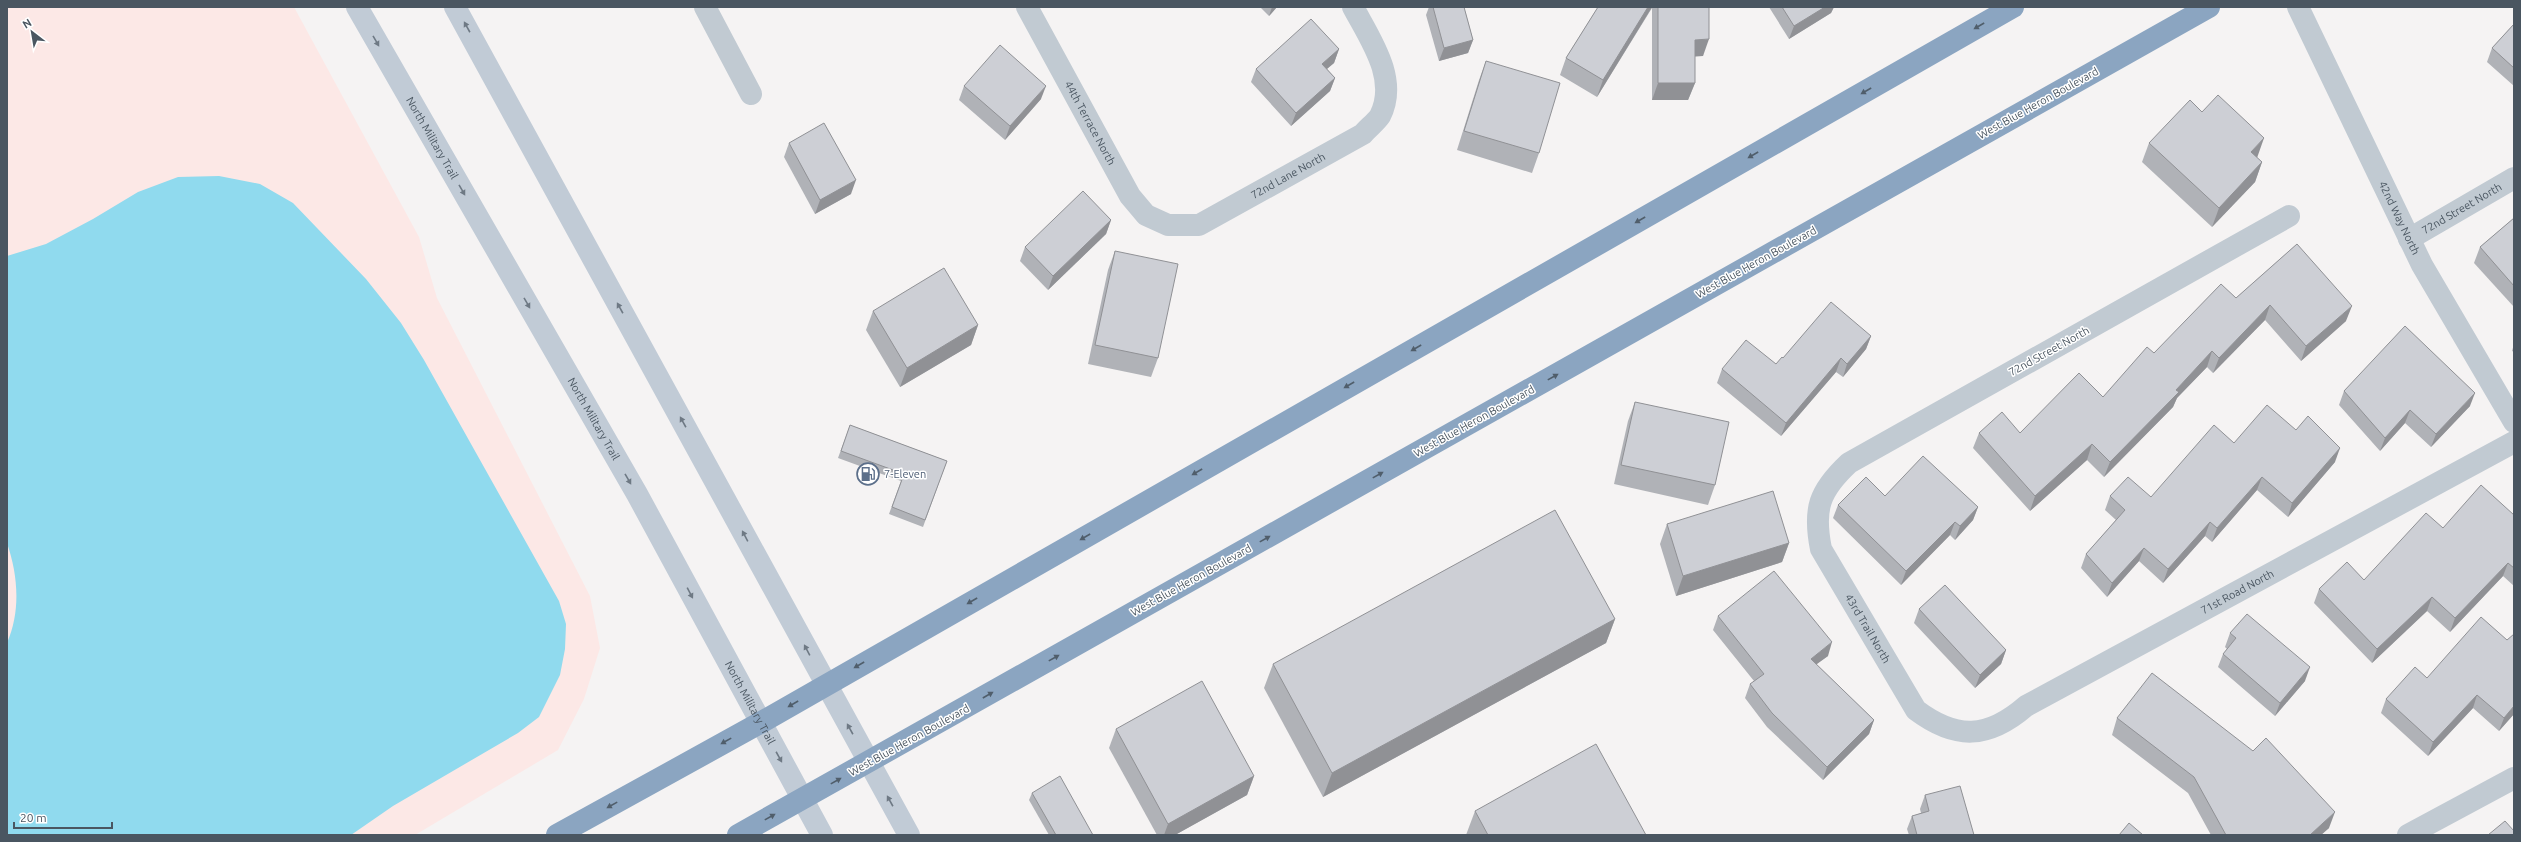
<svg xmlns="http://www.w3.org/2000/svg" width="2521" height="842" viewBox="0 0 2521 842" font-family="Ubuntu,sans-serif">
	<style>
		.medical { fill: #fce8e6 }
		.water { fill: #90daee }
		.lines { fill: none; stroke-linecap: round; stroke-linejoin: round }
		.street { stroke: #c1cad2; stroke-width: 22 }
		.secondary { stroke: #c1cbd6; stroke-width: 22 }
		.highway { stroke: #8ba5c1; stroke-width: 22 }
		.wall { fill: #b0b2b7 }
		.shaded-wall { fill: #909195 }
		.building { fill: #cdcfd5; stroke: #909195 }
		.oneway { fill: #505e6b }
		.oneway2 { fill: #6e7984 }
		.labels { text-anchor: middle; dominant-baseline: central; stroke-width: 3; stroke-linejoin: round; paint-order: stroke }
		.street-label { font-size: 11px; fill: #4a5661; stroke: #fff }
		.service-label { font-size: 11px; fill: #4e5e75; stroke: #fff; text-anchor: start }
	</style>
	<rect width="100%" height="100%" fill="#f5f3f3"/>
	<polygon class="medical" points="7,7 294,7 419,237 437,298 590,596 600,648 584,699 558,750 415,835 7,835"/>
	<path class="water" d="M219,176L260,184L293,203L366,279L401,323L424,360L559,601L566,624L565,649L560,675L539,717L518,733L393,806L351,835H7V643C21,611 18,575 7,543V256L46,244L93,219L138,192L178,177Z"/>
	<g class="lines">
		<g class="street">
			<polyline points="705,7 751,94"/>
			<path id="s1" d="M1027,7L1130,196L1146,215L1168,225H1199L1363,134C1368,128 1376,122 1380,116C1399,79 1370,39 1353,7"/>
			<path id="s2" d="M2298,7L2422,265L2514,422"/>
			<path id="s3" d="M2289,216L1849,463C1819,491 1813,509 1821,549L1916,710C1956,740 1988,739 2026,706L2514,442"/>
			<path id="s4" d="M2409,239L2514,178"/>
			<polyline points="2408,835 2514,778"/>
		</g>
		<g class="secondary">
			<path id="s5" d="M357,7L637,494L822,835"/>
			<polyline points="455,7 909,835"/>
		</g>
		<g class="highway">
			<polyline points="557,835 760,723 2013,7"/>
			<polyline points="738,835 2209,7"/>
		</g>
	</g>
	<g class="wall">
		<polygon points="1260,7 1277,7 1269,16"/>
		<polygon points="1429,7 1464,7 1473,40 1468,53 1439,61 1426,15"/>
		<polygon points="1598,7 1709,7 1703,56 1695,56 1695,83 1688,100 1652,100 1652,8 1597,97 1560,75 1566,58"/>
		<polygon points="1769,7 1834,7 1831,13 1789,39"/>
		<polygon points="2514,24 2514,86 2487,62 2492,48"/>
		<polygon points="1339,49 1334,63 1327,69 1335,78 1330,91 1291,126 1251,82 1256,69"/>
		<polygon points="1486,61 1539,153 1532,173 1457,150 1479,80"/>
		<polygon points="964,86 1041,99 1005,140 959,100"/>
		<polygon points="2202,112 2262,162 2255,182 2212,227 2142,162 2149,143"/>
		<polygon points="789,143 851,194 815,214 784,157"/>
		<polygon points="2514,218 2514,307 2474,263 2480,247"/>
		<polygon points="1111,220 1106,234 1048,290 1020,261 1025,247"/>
		<polygon points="2297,244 2346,321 2301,361 2265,320 2213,373 2207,367 2177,398 2173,407 2104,477 2087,460 2030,511 1973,448 1979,433 2020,433 2103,397 2154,353 2236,298"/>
		<polygon points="1115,251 1158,358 1151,377 1088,364 1108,270"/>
		<polygon points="873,311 978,325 971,345 900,387 866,330"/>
		<polygon points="1871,336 1866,349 1843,377 1836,372 1781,436 1717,383 1722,369 1776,364 1783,358"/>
		<polygon points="2514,344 2514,352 2512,351"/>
		<polygon points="2344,391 2470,406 2431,447 2405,423 2380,451 2339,405"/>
		<polygon points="1635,402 1715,485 1708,505 1614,484 1628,421"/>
		<polygon points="850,425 947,461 923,527 889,514 901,481 838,458"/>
		<polygon points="2296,430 2335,462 2288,517 2257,490 2212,542 2205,536 2163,583 2139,561 2107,597 2081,568 2086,554 2116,520 2105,510 2110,496 2151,497 2234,443"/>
		<polygon points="1885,496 1978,507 1973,520 1955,540 1950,535 1901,585 1833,518 1838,505"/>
		<polygon points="2514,515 2514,586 2503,576 2450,632 2427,611 2372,663 2314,603 2319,589 2364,580 2443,528"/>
		<polygon points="1667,524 1789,543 1782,562 1676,596 1660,544"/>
		<polygon points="1919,609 2006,650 2001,664 1975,688 1914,623"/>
		<polygon points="1718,616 1828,656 1816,664 1874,720 1869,734 1823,780 1767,727 1745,698 1750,684 1754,681 1713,630"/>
		<polygon points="1615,619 1606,643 1323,797 1264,688 1273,664"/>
		<polygon points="2230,633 2305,681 2275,716 2218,667 2223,654 2227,649 2225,647"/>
		<polygon points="2507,640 2514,714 2499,731 2473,708 2428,756 2381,713 2386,699"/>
		<polygon points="2117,718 2253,751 2329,828 2321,835 2211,835 2188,793 2112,735"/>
		<polygon points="1116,729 1254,776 1247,795 1175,835 1157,835 1109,748"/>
		<polygon points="1032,793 1093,835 1049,835 1029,800"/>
		<polygon points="1925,795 1974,835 1909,835 1907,829 1912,816 1921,813 1920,809"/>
		<polygon points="1475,811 1646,835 1466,835"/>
	</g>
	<g class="shaded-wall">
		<polygon points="1272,7 1277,7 1269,16"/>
		<polygon points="1648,7 1652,7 1597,97 1603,80"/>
		<polygon points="1825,7 1834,7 1831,13 1789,39 1794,26"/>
		<polygon points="1709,39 1703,56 1689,57 1695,40"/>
		<polygon points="1473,40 1468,53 1439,61 1444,48"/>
		<polygon points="1339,49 1334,63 1317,77 1322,64"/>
		<polygon points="1335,78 1330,91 1291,126 1296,113"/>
		<polygon points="1658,83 1695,83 1688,100 1652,100"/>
		<polygon points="1046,86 1041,99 1005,140 1010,126"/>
		<polygon points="2264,138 2257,158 2251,152"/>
		<polygon points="2262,162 2255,182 2212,227 2219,208"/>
		<polygon points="856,180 851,194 815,214 820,200"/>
		<polygon points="1111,220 1106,234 1048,290 1053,276"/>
		<polygon points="2270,305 2265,320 2213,373 2219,358"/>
		<polygon points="2352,306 2346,321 2301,361 2306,346"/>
		<polygon points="978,325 971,345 900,387 907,368"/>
		<polygon points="1871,336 1866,349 1843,377 1847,364"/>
		<polygon points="2212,351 2207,367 2177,398 2173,407 2104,477 2110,462 2176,390"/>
		<polygon points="1841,358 1836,372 1781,436 1786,423"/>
		<polygon points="2475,393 2470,406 2431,447 2436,434"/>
		<polygon points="2410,410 2405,423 2380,451 2385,438"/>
		<polygon points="2092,444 2087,460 2030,511 2035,496"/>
		<polygon points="2340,448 2335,462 2288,517 2292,503"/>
		<polygon points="2262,477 2257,490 2212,542 2217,528"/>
		<polygon points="1978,507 1973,520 1955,540 1960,526"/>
		<polygon points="1955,522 1950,535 1901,585 1906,571"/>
		<polygon points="2210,522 2205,536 2163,583 2168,569"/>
		<polygon points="1789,543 1782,562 1676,596 1683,576"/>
		<polygon points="2144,548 2139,561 2107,597 2112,583"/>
		<polygon points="2508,563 2503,576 2450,632 2455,618"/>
		<polygon points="2432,597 2427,611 2372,663 2377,649"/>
		<polygon points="1615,619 1606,643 1323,797 1332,773"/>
		<polygon points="1832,642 1828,656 1806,672 1811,659"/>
		<polygon points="2006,650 2001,664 1975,688 1980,675"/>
		<polygon points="2310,667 2305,681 2275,716 2280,703"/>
		<polygon points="2477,695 2473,708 2428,756 2433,742"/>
		<polygon points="2514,706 2514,714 2499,731 2504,718"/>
		<polygon points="1874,720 1869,734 1823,780 1827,767"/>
		<polygon points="1254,776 1247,795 1175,835 1164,835 1168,824"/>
		<polygon points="2335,812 2329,828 2321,835 2310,835"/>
	</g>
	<g class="building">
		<polygon points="1433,7 1464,7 1473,40 1444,48"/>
		<polygon points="1598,7 1648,7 1603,80 1566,58"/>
		<polygon points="1658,7 1709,7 1709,39 1695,40 1695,83 1658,83"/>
		<polygon points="1782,7 1825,7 1794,26"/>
		<polygon points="1311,19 1339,49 1322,64 1335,78 1296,113 1256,69"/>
		<polygon points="2514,24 2514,68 2492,48"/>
		<polygon points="1000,45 1046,86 1010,126 964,86"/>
		<polygon points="1486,61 1560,83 1539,153 1464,131"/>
		<polygon points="2218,95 2264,138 2251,152 2262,162 2219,208 2149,143 2190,100 2202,112"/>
		<polygon points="824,123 856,180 820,200 789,143"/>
		<polygon points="1083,191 1111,220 1053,276 1025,247"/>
		<polygon points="2514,218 2514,286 2480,247"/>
		<polygon points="2297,244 2352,306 2306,346 2270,305 2219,358 2212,351 2176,390 2179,392 2110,462 2092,444 2035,496 1979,433 2002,412 2020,433 2079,373 2103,397 2147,347 2154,353 2221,284 2236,298"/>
		<polygon points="1115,251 1178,264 1158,358 1095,345"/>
		<polygon points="944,268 978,325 907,368 873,311"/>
		<polygon points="1831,302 1871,336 1847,364 1841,358 1786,423 1722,369 1746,340 1776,364 1782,357 1783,358"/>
		<polygon points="2405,326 2475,393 2436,434 2410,410 2385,438 2344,391"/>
		<polygon points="1635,402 1729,422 1715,485 1621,465"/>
		<polygon points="2267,405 2296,430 2308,416 2340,448 2292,503 2262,477 2217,528 2210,522 2168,569 2144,548 2112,583 2086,554 2125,510 2110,496 2128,477 2151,497 2214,425 2234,443"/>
		<polygon points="850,425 947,461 925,520 892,507 904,474 841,451"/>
		<polygon points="1923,456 1978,507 1960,526 1955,522 1906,571 1838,505 1866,477 1885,496"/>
		<polygon points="2481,485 2514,515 2514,568 2508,563 2455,618 2432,597 2377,649 2319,589 2347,562 2364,580 2426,513 2443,528"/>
		<polygon points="1773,491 1789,543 1683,576 1667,524"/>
		<polygon points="1555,510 1615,619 1332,773 1273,664"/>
		<polygon points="1774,571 1832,642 1811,659 1874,720 1827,767 1772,713 1750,684 1764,674 1718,616"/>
		<polygon points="1945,585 2006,650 1980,675 1919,609"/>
		<polygon points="2247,614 2310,667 2280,703 2223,654 2236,638 2230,633"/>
		<polygon points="2481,617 2507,640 2514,634 2514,706 2504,718 2477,695 2433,742 2386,699 2415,667 2427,678"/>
		<polygon points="2152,673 2253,751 2266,738 2335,812 2310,835 2226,835 2194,777 2117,718"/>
		<polygon points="1202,681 1254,776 1168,824 1116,729"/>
		<polygon points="1596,744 1646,835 1488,835 1475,811"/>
		<polygon points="1060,776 1093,835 1056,835 1032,793"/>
		<polygon points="1960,786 1974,835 1917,835 1912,816 1929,811 1925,795"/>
		<polygon points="2505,821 2514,831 2514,835 2488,835"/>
		<polygon points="2129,823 2143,835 2119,835"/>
	</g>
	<defs><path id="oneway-solid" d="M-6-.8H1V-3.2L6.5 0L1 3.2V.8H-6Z"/></defs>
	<g class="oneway">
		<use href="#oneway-solid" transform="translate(1979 26) rotate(150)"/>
		<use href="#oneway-solid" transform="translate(1866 91) rotate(150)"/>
		<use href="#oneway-solid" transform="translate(1753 155) rotate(150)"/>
		<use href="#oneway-solid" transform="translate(1640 220) rotate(150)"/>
		<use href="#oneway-solid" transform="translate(1416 348) rotate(150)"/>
		<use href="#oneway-solid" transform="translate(1553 377) rotate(-29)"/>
		<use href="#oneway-solid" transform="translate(1349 385) rotate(150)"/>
		<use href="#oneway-solid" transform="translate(1197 472) rotate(150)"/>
		<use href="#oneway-solid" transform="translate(1378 475) rotate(-29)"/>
		<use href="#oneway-solid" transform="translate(1085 537) rotate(150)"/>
		<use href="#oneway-solid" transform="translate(1265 539) rotate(-29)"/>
		<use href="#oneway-solid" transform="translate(972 601) rotate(150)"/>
		<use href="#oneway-solid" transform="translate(1054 658) rotate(-29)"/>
		<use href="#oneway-solid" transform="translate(859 665) rotate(150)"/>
		<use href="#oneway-solid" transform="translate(988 695) rotate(-30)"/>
		<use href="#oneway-solid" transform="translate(793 704) rotate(150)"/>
		<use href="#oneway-solid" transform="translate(726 741) rotate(151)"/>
		<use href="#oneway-solid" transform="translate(836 781) rotate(-29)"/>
		<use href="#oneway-solid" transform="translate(612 805) rotate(151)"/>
		<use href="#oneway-solid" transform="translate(770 817) rotate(-29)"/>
	</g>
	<g class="oneway2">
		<use href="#oneway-solid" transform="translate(467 27) rotate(-119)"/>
		<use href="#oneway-solid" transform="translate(376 41) rotate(60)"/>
		<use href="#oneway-solid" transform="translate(462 190) rotate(60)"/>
		<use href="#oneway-solid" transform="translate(527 303) rotate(60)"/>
		<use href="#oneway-solid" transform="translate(620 308) rotate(-119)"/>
		<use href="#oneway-solid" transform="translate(683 422) rotate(-119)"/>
		<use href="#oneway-solid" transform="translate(628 479) rotate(60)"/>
		<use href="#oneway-solid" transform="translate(745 536) rotate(-118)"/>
		<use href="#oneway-solid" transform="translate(690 593) rotate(62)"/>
		<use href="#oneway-solid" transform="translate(807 650) rotate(-118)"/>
		<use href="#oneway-solid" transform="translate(850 729) rotate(-119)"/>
		<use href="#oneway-solid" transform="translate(779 757) rotate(61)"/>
		<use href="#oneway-solid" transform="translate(890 801) rotate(-119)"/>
	</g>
	<defs>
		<g id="fuel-ring" transform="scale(1.15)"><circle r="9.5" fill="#fff" stroke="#5c6f8a" stroke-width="1.5"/><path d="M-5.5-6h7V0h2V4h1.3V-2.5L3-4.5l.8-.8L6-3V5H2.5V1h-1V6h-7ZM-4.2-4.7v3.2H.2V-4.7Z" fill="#5c6f8a"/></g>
	</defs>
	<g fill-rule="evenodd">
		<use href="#fuel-ring" x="868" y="474"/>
	</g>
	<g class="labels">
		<g class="street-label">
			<text transform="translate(2038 103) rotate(-29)">West Blue Heron Boulevard</text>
			<text stroke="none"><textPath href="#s1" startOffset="132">44th Terrace North</textPath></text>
			<text stroke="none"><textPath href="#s5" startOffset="151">North Military Trail</textPath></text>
			<text stroke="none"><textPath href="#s1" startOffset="397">72nd Lane North</textPath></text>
			<text stroke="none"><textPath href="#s4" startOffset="61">72nd Street North</textPath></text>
			<text stroke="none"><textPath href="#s2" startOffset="234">42nd Way North</textPath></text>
			<text transform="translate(1756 262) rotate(-29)">West Blue Heron Boulevard</text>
			<text transform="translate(2049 351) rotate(-29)">72nd Street North</text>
			<text stroke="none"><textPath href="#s5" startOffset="475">North Military Trail</textPath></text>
			<text transform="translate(1474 421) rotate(-29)">West Blue Heron Boulevard</text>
			<text transform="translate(1191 580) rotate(-29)">West Blue Heron Boulevard</text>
			<text stroke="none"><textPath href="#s3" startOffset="1150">71st Road North</textPath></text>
			<text stroke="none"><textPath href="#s3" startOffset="693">43rd Trail North</textPath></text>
			<text stroke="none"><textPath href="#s5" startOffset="799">North Military Trail</textPath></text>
			<text transform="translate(909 740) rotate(-29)">West Blue Heron Boulevard</text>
		</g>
		<g class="service-label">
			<text x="884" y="474">7-Eleven</text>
		</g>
	</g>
	<rect width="2521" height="842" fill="none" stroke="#4a5661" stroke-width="16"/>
	<g transform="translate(32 32) rotate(329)" stroke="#ffffff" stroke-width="3" paint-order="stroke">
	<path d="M0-3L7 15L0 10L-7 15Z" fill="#4a5661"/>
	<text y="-6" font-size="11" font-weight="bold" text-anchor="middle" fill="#4a5661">N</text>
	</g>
	<path d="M14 822v6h98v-6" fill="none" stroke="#4a5661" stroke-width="2"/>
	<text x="20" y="822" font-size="12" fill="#4a5661" stroke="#ffffff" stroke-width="3" paint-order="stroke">20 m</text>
</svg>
